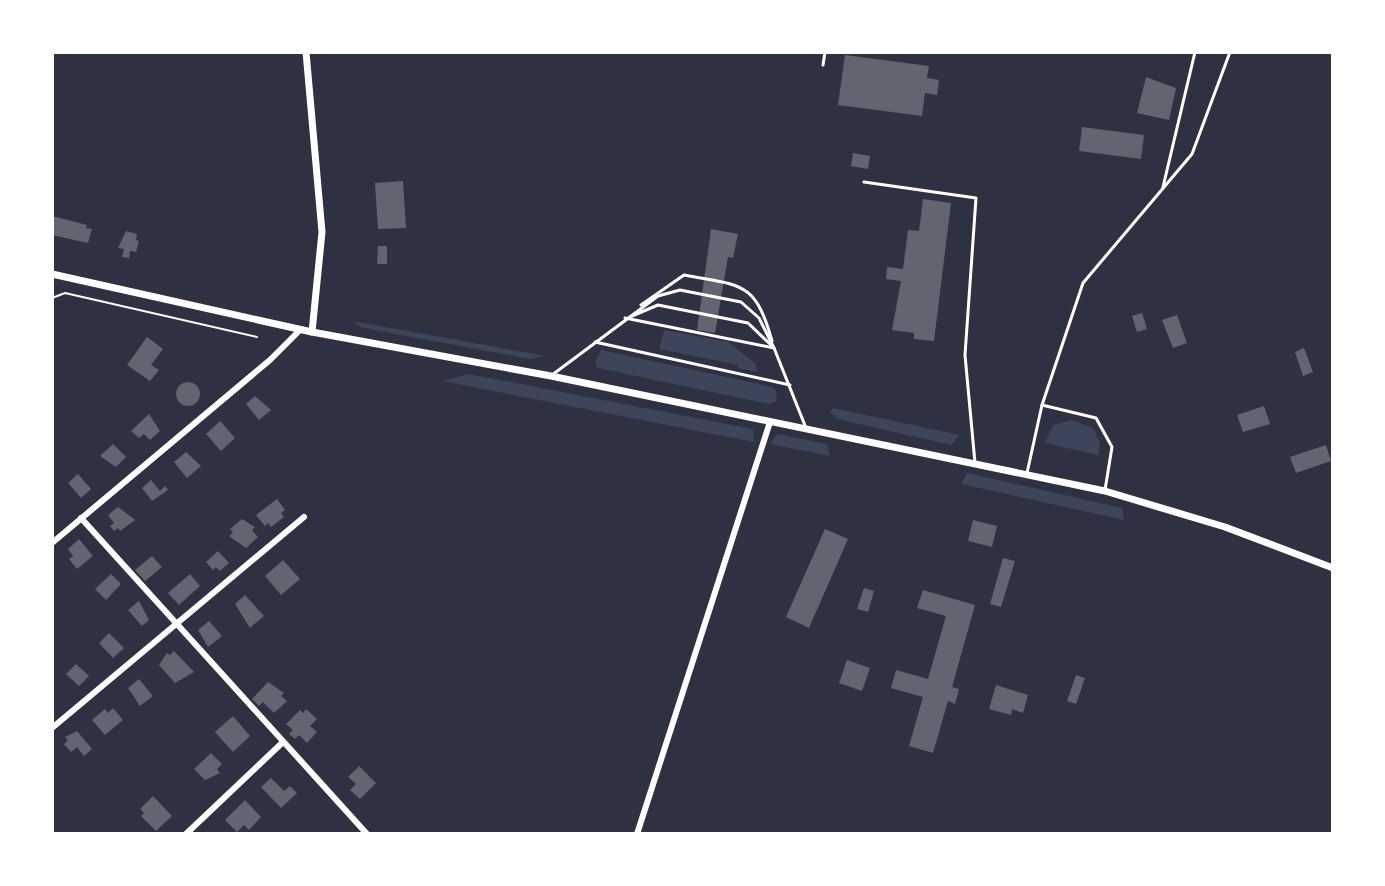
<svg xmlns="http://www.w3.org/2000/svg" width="1385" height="886" viewBox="0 0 1385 886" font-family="Merriweather,serif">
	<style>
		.green { fill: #3c4559 }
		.building { fill: #626471 }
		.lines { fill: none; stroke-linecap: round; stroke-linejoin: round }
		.path { stroke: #fff; stroke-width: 2 }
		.service { stroke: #fff; stroke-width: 3 }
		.minor { stroke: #fff; stroke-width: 6 }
		.tertiary { stroke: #fff; stroke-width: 7 }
	</style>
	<rect width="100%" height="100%" fill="#2d3142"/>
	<g class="green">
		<polygon points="352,321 546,356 530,359 363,328"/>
		<polygon points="664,330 728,342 755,363 758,372 738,368 738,365 659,349"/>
		<polygon points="601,350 773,387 777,393 776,401 769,404 598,368 595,362"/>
		<polygon points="469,374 753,429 754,442 442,381"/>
		<polygon points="833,408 960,435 951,445 837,419 830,412"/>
		<polygon points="1072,420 1093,428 1100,443 1098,455 1045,443 1053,425"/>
		<polygon points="777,434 827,444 830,456 770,444"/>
		<polygon points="967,473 1122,508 1124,520 961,484"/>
	</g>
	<g class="building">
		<polygon points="845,55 929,66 927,78 939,80 937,95 925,93 922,116 838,105"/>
		<polygon points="1146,77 1176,88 1169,120 1137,113"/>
		<polygon points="1082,127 1144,135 1141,159 1079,151"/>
		<polygon points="853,153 870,156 868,169 851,166"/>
		<polygon points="403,181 406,228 378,229 375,183"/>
		<polygon points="923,199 951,203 934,341 914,339 914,333 892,330 901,281 886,279 887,267 903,269 908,230 919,231"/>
		<polygon points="52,216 87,225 86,228 92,229 88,243 52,235"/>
		<polygon points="711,229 738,234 733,258 728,257 715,333 697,330"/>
		<polygon points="126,231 137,234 136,240 139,241 136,252 130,251 129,258 122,257 124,249 118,248"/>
		<polygon points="378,246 387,246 387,264 377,264"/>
		<polygon points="1142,313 1147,329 1137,332 1132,316"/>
		<polygon points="1177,315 1187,343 1173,348 1162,320"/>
		<polygon points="147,337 163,349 151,365 159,370 150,381 127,365"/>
		<polygon points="1304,348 1313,372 1303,376 1295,352"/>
		<circle cx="188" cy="394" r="12"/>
		<polygon points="255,396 271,410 259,420 246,404"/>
		<polygon points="1264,406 1270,424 1243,432 1237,415"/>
		<polygon points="149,414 160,431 150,440 144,434 139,438 131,431"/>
		<polygon points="220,421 235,438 221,451 206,434"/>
		<polygon points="113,444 126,457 116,467 100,456"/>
		<polygon points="1326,445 1331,461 1296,473 1290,457"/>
		<polygon points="186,452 201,466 187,478 174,462"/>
		<polygon points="78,474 91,489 81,498 68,483"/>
		<polygon points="151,480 160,491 165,486 168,490 152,501 142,488"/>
		<polygon points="277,499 285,510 281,513 284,517 271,527 268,523 265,526 256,515"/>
		<polygon points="118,507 135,520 120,531 118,528 114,531 110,526 114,523 108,515"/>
		<polygon points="242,519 255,527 252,530 258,537 246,548 229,536 233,533 230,529"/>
		<polygon points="973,520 997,526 992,547 968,541"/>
		<polygon points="825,529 848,539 809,628 786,617"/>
		<polygon points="79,539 93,556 77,569 69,559 73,556 68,549"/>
		<polygon points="218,551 229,563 220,571 216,567 213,570 206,562"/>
		<polygon points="152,556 162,567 145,581 135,570"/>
		<polygon points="1003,558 1015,561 1001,607 990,604"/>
		<polygon points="283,560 300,579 281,595 265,576"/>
		<polygon points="111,574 121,584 106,600 95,589"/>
		<polygon points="190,574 200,586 179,605 168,593"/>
		<polygon points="864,588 874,591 868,612 857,609"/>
		<polygon points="923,590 975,605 952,687 959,689 955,704 948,701 933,753 909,746 923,697 891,688 896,670 928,679 946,616 917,608"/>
		<polygon points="245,595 264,616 250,628 235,604"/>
		<polygon points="139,601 149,620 142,626 128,610"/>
		<polygon points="209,621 222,636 208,647 198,630"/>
		<polygon points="109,633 124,648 113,658 99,643"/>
		<polygon points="174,651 194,672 175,683 159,665 167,653 170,655"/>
		<polygon points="847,660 870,668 862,691 839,683"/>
		<polygon points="76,664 89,676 79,686 66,674"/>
		<polygon points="1076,675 1085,678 1076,704 1067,701"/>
		<polygon points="139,679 153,696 140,706 128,688"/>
		<polygon points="268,682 284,693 281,696 287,701 274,713 263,702 259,706 252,699"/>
		<polygon points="996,685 1028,695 1023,713 1012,709 1011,715 989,709"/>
		<polygon points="113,708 123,720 105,735 92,720 105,709 108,713"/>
		<polygon points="306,709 317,719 310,726 317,732 307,743 299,735 295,739 289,734 293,730 286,724 300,710 303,713"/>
		<polygon points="233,716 250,736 233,752 215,732"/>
		<polygon points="77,731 92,749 84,756 77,747 71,752 64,744 68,740 65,737"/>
		<polygon points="211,753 222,764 217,769 220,773 205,780 194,769"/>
		<polygon points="359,766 376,783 360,799 350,790 356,784 348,777"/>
		<polygon points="271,778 284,791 290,786 297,793 281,808 261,787"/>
		<polygon points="153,796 172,816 156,831 141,816 144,813 140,809"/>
		<polygon points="245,800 261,817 249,830 244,825 237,832 225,820"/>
	</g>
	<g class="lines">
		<polyline class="path" points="52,298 65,293 257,337"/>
		<g class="service">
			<polyline points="823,65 825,52"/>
			<polyline points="864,182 976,198 965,355 975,463"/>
			<polyline points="1163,187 1195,52"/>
			<path d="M641,305L684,275C741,286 755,280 772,341"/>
			<polyline points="632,316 658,305 748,323 771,345"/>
			<polyline points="625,318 774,348"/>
			<polyline points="595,342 790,385"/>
			<polyline points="552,375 658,296 680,290 741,302 759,318 774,348 806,428"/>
			<polyline points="1042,405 1096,418 1112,447 1105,490"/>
			<polyline points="1027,473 1042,405 1083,283 1192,154 1230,52"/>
		</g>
		<g class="minor">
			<polyline points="81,518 367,834"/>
			<polyline points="52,543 270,360 300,330"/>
			<polyline points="52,728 304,517"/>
			<polyline points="186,834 283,742"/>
			<polyline points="637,834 770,422"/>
		</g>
		<g class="tertiary">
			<polyline points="306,52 322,232 312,332"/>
			<polyline points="52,274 312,332 551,376 1105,491 1225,527 1333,568"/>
		</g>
	</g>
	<rect width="1385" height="886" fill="none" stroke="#ffffff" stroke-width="108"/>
</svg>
